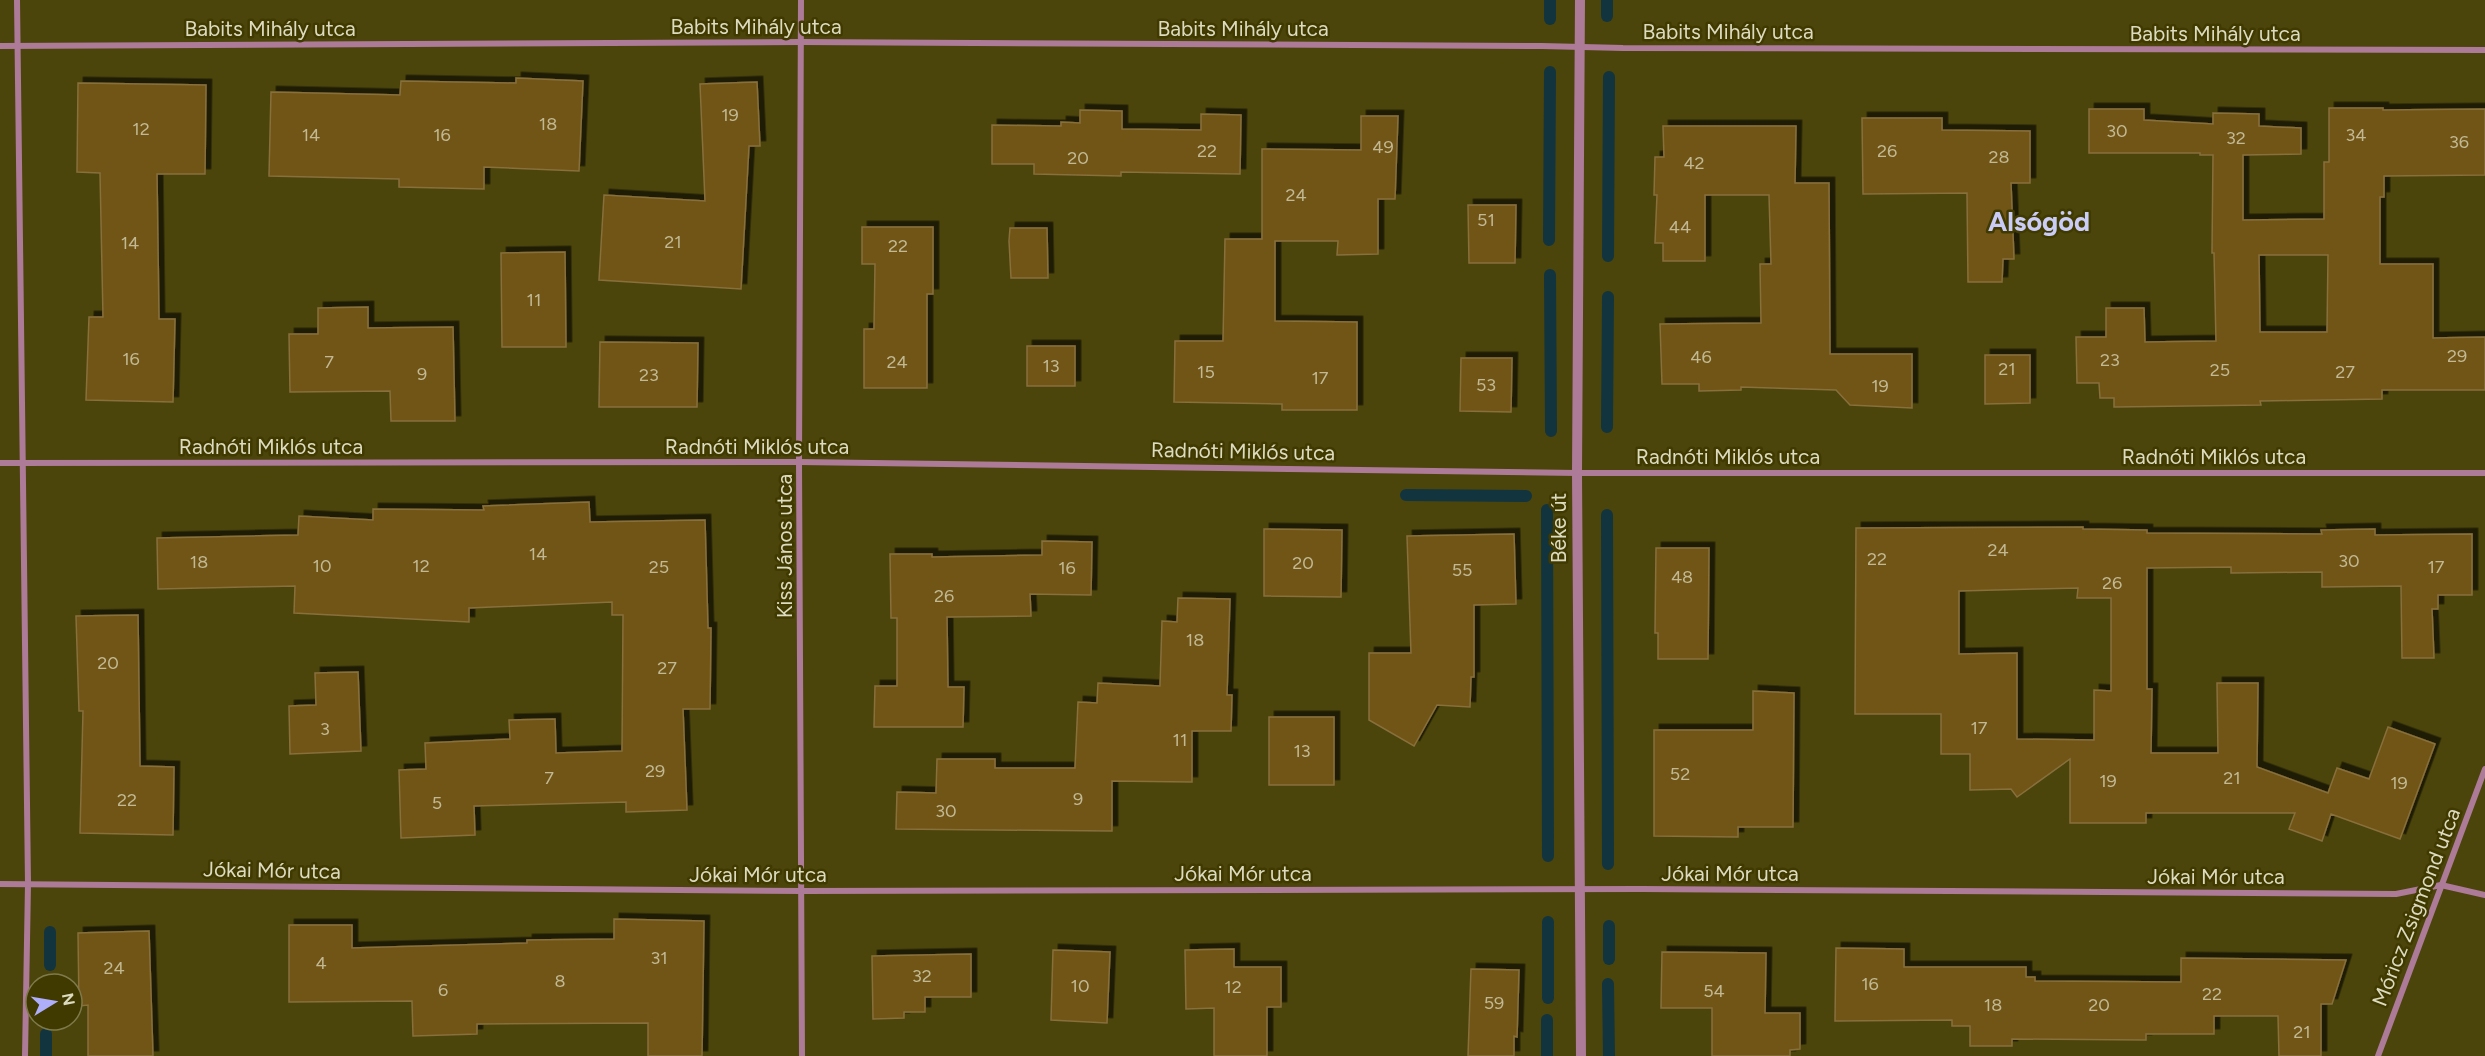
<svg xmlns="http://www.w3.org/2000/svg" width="2485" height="1056" viewBox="0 0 2485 1056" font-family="Figtree,sans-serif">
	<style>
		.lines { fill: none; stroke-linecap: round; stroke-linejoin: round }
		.stream { stroke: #12343f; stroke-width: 12 }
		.building { fill: #715412; stroke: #886f3d; stroke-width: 1.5; fill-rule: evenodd; filter: url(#shadow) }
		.minor { stroke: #ad7a98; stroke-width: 6 }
		.tertiary { stroke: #ad7a98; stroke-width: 10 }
		.labels { text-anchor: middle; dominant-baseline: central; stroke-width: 5; stroke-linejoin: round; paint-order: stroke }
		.number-label { font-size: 18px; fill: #c2b994 }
		.street-label { font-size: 21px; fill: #dddbbf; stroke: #403a00 }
		.district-label { font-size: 27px; font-weight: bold; fill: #caccf7; stroke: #403a00 }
	</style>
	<defs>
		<filter id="shadow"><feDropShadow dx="5.5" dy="-5.5" stdDeviation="0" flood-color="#0009"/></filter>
	</defs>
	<rect width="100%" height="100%" fill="#4b450b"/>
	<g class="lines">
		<g class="stream">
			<polyline points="1550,0 1550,19"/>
			<polyline points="1607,16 1607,0"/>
			<polyline points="1549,240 1550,72"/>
			<polyline points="1608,256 1609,77"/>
			<polyline points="1550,275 1551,431"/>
			<polyline points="1607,427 1608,297"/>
			<polyline points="1406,495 1526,496"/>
			<polyline points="1547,510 1548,856"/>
			<polyline points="1607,515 1608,864"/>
			<polyline points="1548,922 1548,998"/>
			<polyline points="1609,926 1609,959"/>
			<polyline points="50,932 50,965"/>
			<polyline points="1608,984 1609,1056"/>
			<polyline points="46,1056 46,1034"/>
			<polyline points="1547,1056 1547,1020"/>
		</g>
	</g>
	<g class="building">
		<polygon points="516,78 583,81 579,171 484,167 484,189 399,187 399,179 269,176 271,92 400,95 401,81 516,83"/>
		<polygon points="757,82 760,146 749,146 741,289 599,280 604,195 705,201 700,84"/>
		<polygon points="78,83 206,85 205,174 157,174 159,319 175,319 173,402 86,400 89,317 103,317 100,173 77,172"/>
		<path d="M2329,108H2383V110L2485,109V175L2384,176V197H2380V264H2433V338L2485,337V390H2382V399L2260,401L2261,405L2114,407V398H2100L2099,383H2077L2076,337H2106V308H2144L2145,342L2216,341L2214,253H2212L2213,155H2200V153H2089V109H2144V120L2213,124V113L2259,114V126L2301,128V154L2243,155V220L2324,219V162H2329ZM2259,255H2328L2327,332H2260Z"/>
		<polygon points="1080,110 1122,111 1122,129 1201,130 1201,114 1241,115 1240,174 1121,172 1121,176 1034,174 1034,164 992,164 992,125 1061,126 1061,122 1080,123"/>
		<polygon points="1361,116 1398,116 1395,199 1378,199 1378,254 1337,255 1338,241 1275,241 1275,321 1357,322 1357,410 1282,410 1282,404 1174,402 1175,341 1223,341 1225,239 1262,239 1262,149 1361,150"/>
		<polygon points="1862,118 1942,118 1942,130 2030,131 2030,183 2011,183 2014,259 2003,259 2002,282 1968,282 1967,193 1863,194"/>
		<polygon points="1663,126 1796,126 1795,183 1829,183 1830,354 1912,354 1912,408 1850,405 1836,390 1741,387 1741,390 1699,391 1699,384 1662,384 1660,324 1761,323 1760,264 1771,264 1769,195 1705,195 1705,261 1663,261 1663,243 1655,243 1657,195 1654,195 1655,157 1664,157"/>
		<polygon points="1468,205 1516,205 1515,263 1469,263"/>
		<polygon points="862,227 933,227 933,294 927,294 927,388 864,388 864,329 874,329 875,264 862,264"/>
		<polygon points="1010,228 1047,228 1048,278 1011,278 1009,241"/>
		<polygon points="565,252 566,347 502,347 501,253"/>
		<polygon points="368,307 368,328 453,327 455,421 391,421 390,391 290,392 289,334 318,334 318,308"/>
		<polygon points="600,342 698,343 697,407 599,407"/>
		<rect x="1027" y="346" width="48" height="40"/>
		<polygon points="1985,355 2030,355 2030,403 1985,404"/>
		<polygon points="1461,358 1512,358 1511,412 1460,411"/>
		<polygon points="589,502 590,522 705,520 708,628 711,628 710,709 683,709 687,810 626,812 626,802 474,806 475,835 401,838 399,770 426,769 425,743 510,739 509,720 555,719 556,753 622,751 623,615 612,615 612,602 469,608 469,622 294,613 295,586 158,589 157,538 298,535 299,516 373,520 373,509 484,510 483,506"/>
		<path d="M2083,527V529L2147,530V533L2322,534L2321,530L2375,529V535L2472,534V595H2438V609H2432L2434,658H2402L2401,586L2322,587V572L2231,573V567L2147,568V689H2152L2151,753H2218L2217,683H2258L2257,767L2328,793L2337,768L2369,779L2388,727L2435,744L2400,839L2331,814L2322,841L2289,829L2295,813H2146V823H2070V759L2017,797L2011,789L1970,790V754H1941V714H1855L1856,528ZM2078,588L2077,598H2111V691L2094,690V740L2017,739V653L1959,654V591Z"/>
		<polygon points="1264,529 1342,530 1341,597 1264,596"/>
		<polygon points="1514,534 1516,604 1474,605 1474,677 1471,677 1470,707 1437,705 1414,746 1369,720 1369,653 1411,653 1407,536"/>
		<polygon points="1042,541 1092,542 1091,595 1030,594 1031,616 947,617 948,687 964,687 963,727 874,727 875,686 897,686 897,618 891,618 890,554 932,554 932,557 1042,555"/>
		<polygon points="1656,548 1709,548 1708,659 1658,659 1658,633 1655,633"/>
		<polygon points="1178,598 1230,599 1227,695 1232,695 1231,731 1192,731 1192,782 1112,781 1112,831 896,829 897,792 936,793 937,759 995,759 995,768 1075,768 1078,702 1097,703 1098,683 1160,686 1162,621 1177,622"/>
		<polygon points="138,615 140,766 174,767 173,835 80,833 83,711 79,711 76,616"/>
		<polygon points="358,672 361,751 290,754 289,706 316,705 315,673"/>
		<polygon points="1753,691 1794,693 1793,827 1738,827 1738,837 1654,836 1654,730 1753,730"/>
		<rect x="1269" y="717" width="65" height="68"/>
		<polygon points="614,919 704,921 702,1056 648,1056 648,1023 477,1024 477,1034 413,1036 412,1001 289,1002 289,925 352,925 352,948 527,943 527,940 614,939"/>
		<polygon points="149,931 153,1056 88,1056 88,1005 79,1006 78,933"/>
		<polygon points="1836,948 1904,949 1904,967 2026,967 2026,977 2035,977 2035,981 2181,982 2181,958 2346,960 2332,1004 2321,1004 2321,1056 2279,1056 2278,1016 2214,1016 2214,1034 2146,1034 2146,1040 2012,1039 2012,1046 1970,1046 1970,1026 1952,1026 1952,1020 1835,1021"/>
		<polygon points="1234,949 1234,967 1281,967 1281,1007 1267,1007 1267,1056 1214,1056 1214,1008 1186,1009 1185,950"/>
		<polygon points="1053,950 1110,952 1107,1023 1051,1020"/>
		<polygon points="1662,952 1766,953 1765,1013 1800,1013 1800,1049 1790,1050 1790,1056 1712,1056 1712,1008 1661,1008"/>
		<polygon points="971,954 971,997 925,997 925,1012 904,1012 904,1018 873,1019 872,956"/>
		<polygon points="1471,969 1519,970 1517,1037 1514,1036 1514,1056 1468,1056"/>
	</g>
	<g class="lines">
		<g class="minor">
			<polyline points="17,0 28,884 25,1056"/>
			<polyline points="801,0 799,462 802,1056"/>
			<polyline points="0,46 801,42 1542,46 1623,48 2485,50"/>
			<polyline points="0,463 799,462 1577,473 2485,473"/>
			<polyline points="0,884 802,891 1642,889 2396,894 2441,885 2485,895"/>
			<polyline points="2378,1056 2485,769"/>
		</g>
		<polyline class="tertiary" points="1580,0 1577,473 1581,1056"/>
	</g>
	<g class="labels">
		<g class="number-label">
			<text x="730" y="115">19</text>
			<text x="548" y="124">18</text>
			<text x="141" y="129">12</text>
			<text x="2117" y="131">30</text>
			<text x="311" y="135">14</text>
			<text x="442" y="135">16</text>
			<text x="2356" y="135">34</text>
			<text x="2236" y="138">32</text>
			<text x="2459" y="142">36</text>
			<text x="1383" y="147">49</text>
			<text x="1207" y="151">22</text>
			<text x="1887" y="151">26</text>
			<text x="1999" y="157">28</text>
			<text x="1078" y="158">20</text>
			<text x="1694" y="163">42</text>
			<text x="1296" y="195">24</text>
			<text x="1486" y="220">51</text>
			<text x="1680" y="227">44</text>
			<text x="673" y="242">21</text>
			<text x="130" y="243">14</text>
			<text x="898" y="246">22</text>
			<text x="534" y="300">11</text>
			<text x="2457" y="356">29</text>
			<text x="1701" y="357">46</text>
			<text x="131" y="359">16</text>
			<text x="2110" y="360">23</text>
			<text x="329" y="362">7</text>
			<text x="897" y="362">24</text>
			<text x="1051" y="366">13</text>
			<text x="2007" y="369">21</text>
			<text x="2220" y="370">25</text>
			<text x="1206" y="372">15</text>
			<text x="2345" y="372">27</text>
			<text x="422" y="374">9</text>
			<text x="649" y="375">23</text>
			<text x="1320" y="378">17</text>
			<text x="1486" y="385">53</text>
			<text x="1880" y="386">19</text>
			<text x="1998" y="550">24</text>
			<text x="538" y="554">14</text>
			<text x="1877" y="559">22</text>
			<text x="2349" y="561">30</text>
			<text x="199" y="562">18</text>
			<text x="1303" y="563">20</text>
			<text x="322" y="566">10</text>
			<text x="421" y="566">12</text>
			<text x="659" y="567">25</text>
			<text x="2436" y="567">17</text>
			<text x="1067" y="568">16</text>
			<text x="1462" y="570">55</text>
			<text x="1682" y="577">48</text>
			<text x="2112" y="583">26</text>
			<text x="944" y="596">26</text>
			<text x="1195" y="640">18</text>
			<text x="108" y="663">20</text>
			<text x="667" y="668">27</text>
			<text x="1979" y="728">17</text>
			<text x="325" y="729">3</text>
			<text x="1180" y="740">11</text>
			<text x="1302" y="751">13</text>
			<text x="655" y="771">29</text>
			<text x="1680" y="774">52</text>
			<text x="549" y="778">7</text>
			<text x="2232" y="778">21</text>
			<text x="2108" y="781">19</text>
			<text x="2399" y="783">19</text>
			<text x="1078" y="799">9</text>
			<text x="127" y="800">22</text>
			<text x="437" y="803">5</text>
			<text x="946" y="811">30</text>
			<text x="659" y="958">31</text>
			<text x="321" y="963">4</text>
			<text x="114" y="968">24</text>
			<text x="922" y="976">32</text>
			<text x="560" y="981">8</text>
			<text x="1870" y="984">16</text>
			<text x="1080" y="986">10</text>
			<text x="1233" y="987">12</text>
			<text x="443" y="990">6</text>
			<text x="1714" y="991">54</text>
			<text x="2212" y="994">22</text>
			<text x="1494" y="1003">59</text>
			<text x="1993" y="1005">18</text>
			<text x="2099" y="1005">20</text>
			<text x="2302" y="1032">21</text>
		</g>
		<g class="street-label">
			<text x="756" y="26">Babits Mihály utca</text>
			<text x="270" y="28">Babits Mihály utca</text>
			<text x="1243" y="28">Babits Mihály utca</text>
			<text x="1728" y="31">Babits Mihály utca</text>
			<text x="2215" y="33">Babits Mihály utca</text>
			<text x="271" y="446">Radnóti Miklós utca</text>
			<text x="757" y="446">Radnóti Miklós utca</text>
			<text transform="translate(1243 451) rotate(1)">Radnóti Miklós utca</text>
			<text x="1728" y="456">Radnóti Miklós utca</text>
			<text x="2214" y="456">Radnóti Miklós utca</text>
			<text transform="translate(1558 528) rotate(-90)">Béke út</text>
			<text transform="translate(784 546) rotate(-90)">Kiss János utca</text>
			<text transform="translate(272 870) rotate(1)">Jókai Mór utca</text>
			<text x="1243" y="873">Jókai Mór utca</text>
			<text x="1730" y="873">Jókai Mór utca</text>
			<text x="758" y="874">Jókai Mór utca</text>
			<text x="2216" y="876">Jókai Mór utca</text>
			<text transform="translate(2416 907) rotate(-69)">Móricz Zsigmond utca</text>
		</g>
		<g class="district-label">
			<text x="2039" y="221">Alsógöd</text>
		</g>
	</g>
	<g transform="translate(54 1002) rotate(79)"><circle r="28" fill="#403a00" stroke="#7f7a4c" stroke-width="1.5"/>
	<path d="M0-4.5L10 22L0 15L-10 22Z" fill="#aeaefb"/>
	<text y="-9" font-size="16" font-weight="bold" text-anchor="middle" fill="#dddbbf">N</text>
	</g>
</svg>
